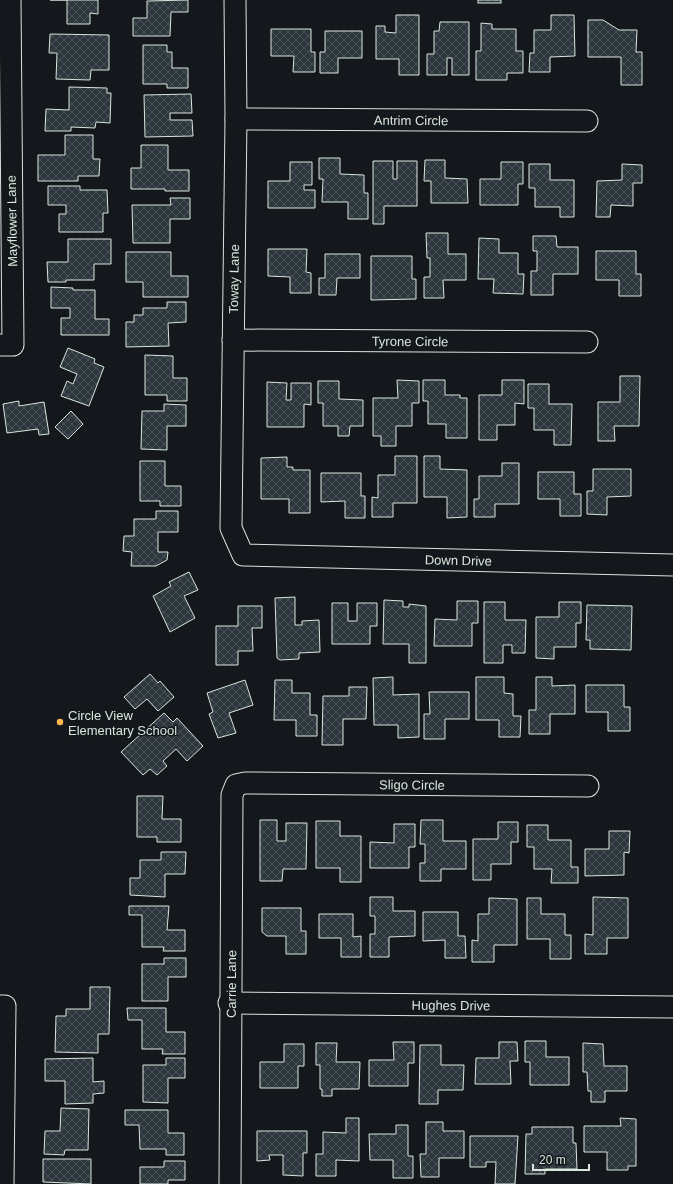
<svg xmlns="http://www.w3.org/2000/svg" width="673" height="1184" viewBox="0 0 673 1184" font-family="Arial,sans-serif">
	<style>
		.building { fill: url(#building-cross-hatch); stroke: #d8e6dc }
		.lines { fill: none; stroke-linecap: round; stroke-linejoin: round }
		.minor-casing { stroke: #d8e6dc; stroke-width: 23 }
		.minor { stroke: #14181c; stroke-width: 21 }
		.poi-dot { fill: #ffb74d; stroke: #14181c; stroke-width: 1.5 }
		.labels { text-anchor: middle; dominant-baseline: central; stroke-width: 3; stroke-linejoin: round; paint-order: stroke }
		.street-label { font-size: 13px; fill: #d8e6dc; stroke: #14181c }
		.poi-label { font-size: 13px; fill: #d8e6dc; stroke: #14181c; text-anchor: start }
	</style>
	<defs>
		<pattern id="building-cross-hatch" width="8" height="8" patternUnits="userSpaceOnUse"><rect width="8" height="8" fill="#2c363c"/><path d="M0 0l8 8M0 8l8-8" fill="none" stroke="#4a5358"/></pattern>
	</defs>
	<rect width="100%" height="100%" fill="#14181c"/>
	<g class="building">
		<polygon points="50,0 98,0 98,14 90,13 90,24 67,24 67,0"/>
		<polygon points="188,0 188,12 171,12 170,36 133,36 133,18 147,18 147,1"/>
		<rect x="478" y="0" width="23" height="3"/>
		<polygon points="396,15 419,15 419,75 399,75 399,59 376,59 376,26 385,26 385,32 396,33"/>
		<polygon points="551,15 574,15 575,56 550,57 550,72 529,72 530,53 534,53 534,30 551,30"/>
		<polygon points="588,20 603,20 619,30 637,30 636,52 642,52 642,85 621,85 621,57 588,57"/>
		<polygon points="440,22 469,22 469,75 452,75 452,58 447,58 447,75 427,75 427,54 434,54 434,31 439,31"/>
		<polygon points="481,23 492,24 492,29 516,29 516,51 523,51 523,73 507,73 507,80 476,80 476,51 481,51"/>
		<polygon points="271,29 311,29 311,52 315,52 315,72 293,72 294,56 271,56"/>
		<polygon points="325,31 362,31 362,58 338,58 338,73 320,73 320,52 325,52"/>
		<polygon points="50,34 109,35 109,70 91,70 90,80 56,79 57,53 49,53"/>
		<polygon points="143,45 167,45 167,52 172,52 172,68 188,68 188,88 167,88 167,84 143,84"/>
		<polygon points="69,87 107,88 107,93 111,93 110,123 96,122 95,128 71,127 71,131 45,131 46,109 69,110"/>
		<polygon points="191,94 192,113 170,113 170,120 192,120 193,136 145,137 144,95"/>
		<polygon points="65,135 93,135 93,159 100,159 99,176 78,176 78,181 38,181 38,155 65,155"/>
		<polygon points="141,145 168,145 168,170 189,170 189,191 165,191 165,189 131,189 131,168 141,168"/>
		<polygon points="319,158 340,158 340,174 364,175 364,193 368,193 368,219 348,219 348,202 322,202 323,179 319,179"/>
		<polygon points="425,160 445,160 445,178 467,179 468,203 431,203 431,181 424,181"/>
		<polygon points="373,161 393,161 393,179 397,179 397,161 417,161 417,206 384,206 384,224 373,224"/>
		<polygon points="290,162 312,162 312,185 304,185 304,190 315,190 315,208 268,208 268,181 290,181"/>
		<polygon points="501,162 523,162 523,184 518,184 518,205 480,205 480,179 501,179"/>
		<polygon points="529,164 550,164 550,180 574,180 574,217 560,217 560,207 535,207 535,188 529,188"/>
		<polygon points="622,164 642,165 642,183 633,183 633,206 611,205 610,217 596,217 597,181 622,180"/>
		<polygon points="48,186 80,186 80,190 107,190 108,213 103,213 103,232 59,232 59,214 66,214 66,205 48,205"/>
		<polygon points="170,198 190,198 190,219 170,219 170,243 133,243 132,205 171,205"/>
		<polygon points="426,233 448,233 448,254 466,254 466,280 443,280 444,298 424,298 424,277 430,277 430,258 427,258"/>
		<polygon points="533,236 556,236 557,247 578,247 578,274 553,274 553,295 531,295 531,271 537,271 537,251 533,251"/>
		<polygon points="479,238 499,239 499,253 518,253 518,274 524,274 523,294 493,293 494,279 478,279"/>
		<polygon points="68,239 111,239 111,264 94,264 94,280 66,280 66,282 48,282 47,262 68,262"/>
		<polygon points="268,249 307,249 306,272 311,273 311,293 290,293 290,277 268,276"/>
		<polygon points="596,251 636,251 636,274 641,274 641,296 619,296 619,280 596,280"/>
		<polygon points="126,252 171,252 171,276 188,276 188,297 143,297 143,282 126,282"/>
		<polygon points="325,254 360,254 360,278 337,278 336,295 319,295 319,278 325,278"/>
		<polygon points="371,256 412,256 412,279 416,279 416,299 371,300"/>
		<polygon points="51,287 73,288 73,290 95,290 95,319 109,319 109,335 61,335 61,318 70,318 70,308 51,308"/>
		<polygon points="167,302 186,302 186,322 168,323 169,346 126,347 126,322 134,322 134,315 143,315 143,308 167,308"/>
		<polygon points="68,348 95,359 94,363 104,367 89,406 61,396 67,381 73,384 77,374 60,367"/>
		<polygon points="145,355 173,356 173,378 187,378 187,401 167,401 167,395 145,395"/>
		<polygon points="620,376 640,376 639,426 614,426 615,441 598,441 598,402 620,402"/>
		<polygon points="397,380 419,381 419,403 412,403 412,426 396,426 396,446 381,446 381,436 373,436 373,398 398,398"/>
		<polygon points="423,380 445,380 445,395 460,395 460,398 467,398 467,438 446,438 446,424 428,424 428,401 423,401"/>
		<polygon points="502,380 524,380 524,404 515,403 515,425 497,425 497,440 479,440 479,395 502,395"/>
		<polygon points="318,381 339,381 339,399 363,400 363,426 350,426 349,436 338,436 338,426 323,426 323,403 318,403"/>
		<polygon points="267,382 287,383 286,400 291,400 291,383 311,383 311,405 304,404 304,427 267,427"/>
		<polygon points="528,384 549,384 549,404 572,404 571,445 554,445 554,430 534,430 534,408 528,408"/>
		<polygon points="19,401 19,406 44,402 49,434 39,435 38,429 7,433 3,404"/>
		<polygon points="164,404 186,405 186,426 167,426 167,450 141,449 142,411 164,411"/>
		<polygon points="71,411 83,424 68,439 55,427"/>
		<polygon points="395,456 417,456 417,503 393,503 393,517 372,517 372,497 378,498 378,475 395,475"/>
		<polygon points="424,456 440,456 440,469 467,470 467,517 447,518 447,497 424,497"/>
		<polygon points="287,457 287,467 293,467 293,470 310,470 310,513 289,513 289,499 261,499 261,458"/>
		<polygon points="140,461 165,461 165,486 181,486 181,506 160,506 160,501 140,501"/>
		<polygon points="502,463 519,463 519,504 495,504 495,517 474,517 474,499 479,499 479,476 502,476"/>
		<polygon points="593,469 631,469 631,496 607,497 607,515 587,514 587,491 593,491"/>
		<polygon points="538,472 574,472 574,494 581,494 581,516 560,516 560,499 538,499"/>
		<polygon points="321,473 361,473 361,496 365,496 365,518 345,518 345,501 321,502"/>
		<polygon points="156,511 178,511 178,532 158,532 158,552 168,552 167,560 156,566 131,566 132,552 123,551 124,536 134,536 134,519 156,519"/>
		<polygon points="189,572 198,590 184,596 195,618 170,632 153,596 171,586 169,582"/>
		<polygon points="295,597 295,625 302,625 302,621 319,620 320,652 299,653 299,659 280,660 277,658 275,598"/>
		<polygon points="384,600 403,601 403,607 409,607 409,604 426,606 426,663 409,663 409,644 383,644"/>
		<polygon points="457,601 478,601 478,623 472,623 472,646 434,646 435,619 457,620"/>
		<polygon points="484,602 505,602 505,620 526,620 525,653 512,653 512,645 503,645 503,663 484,663"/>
		<polygon points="559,602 581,602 581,623 576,623 576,647 554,647 554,659 536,658 536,617 559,617"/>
		<polygon points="332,603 348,603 348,621 357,621 357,603 377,603 377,626 370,626 370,644 332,644"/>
		<polygon points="587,605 632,606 631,650 590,649 590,640 586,640"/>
		<polygon points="238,606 262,606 262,628 252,628 253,651 238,651 238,665 216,665 216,626 238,626"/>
		<polygon points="150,674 158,683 160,681 174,697 158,711 147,699 135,709 124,697"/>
		<polygon points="393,677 393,695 419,694 419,737 398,738 398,725 374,725 373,678"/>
		<polygon points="476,677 504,677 504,693 513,694 513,716 521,716 520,737 499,737 499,720 476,720"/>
		<polygon points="536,677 552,677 552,686 575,685 575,714 550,714 550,734 529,734 529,710 536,710"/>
		<polygon points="245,680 253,705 229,713 236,733 218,738 209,714 213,712 207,693"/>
		<polygon points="275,680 292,680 292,693 310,693 310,715 317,715 317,736 296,736 296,720 274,720"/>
		<polygon points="586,685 624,685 624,707 630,707 630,731 608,731 608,712 586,712"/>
		<polygon points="349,687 367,687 366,719 343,719 343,745 322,745 323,696 349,696"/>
		<polygon points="429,692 469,692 469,719 445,719 445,739 424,739 424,714 430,714"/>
		<polygon points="164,713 173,722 177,718 203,746 187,761 176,749 163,761 167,766 157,775 150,769 143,775 121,752"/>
		<polygon points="137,796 163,796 162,819 181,819 181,842 157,842 157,837 137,837"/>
		<polygon points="260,820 277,820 277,841 286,841 286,823 307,823 306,869 283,869 282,881 260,881"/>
		<polygon points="421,820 443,820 443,841 466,841 466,869 441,869 441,881 420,881 420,863 425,863 425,844 420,844"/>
		<polygon points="316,821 340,821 340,836 361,836 361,882 340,882 340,868 316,868"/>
		<polygon points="498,822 518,822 518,842 511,842 511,864 491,864 491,880 473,880 473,839 498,839"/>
		<polygon points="394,824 415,824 415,847 409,847 409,868 370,868 370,842 394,843"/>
		<polygon points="527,825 548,825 548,840 571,840 571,867 578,867 578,883 551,883 552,869 534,869 534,847 527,847"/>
		<polygon points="609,831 630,831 629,853 624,852 624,875 585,876 585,849 609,849"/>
		<polygon points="161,852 186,852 185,874 165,874 165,897 130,895 130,878 140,878 140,860 161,860"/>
		<polygon points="370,897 393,897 393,911 415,911 415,936 389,937 389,957 370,957 370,934 375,934 375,916 370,916"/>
		<polygon points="593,897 628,898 628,938 607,938 607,954 585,954 585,934 593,935"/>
		<polygon points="489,898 517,899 517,945 494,945 494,962 472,962 472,940 478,941 478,914 489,914"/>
		<polygon points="527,898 541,898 541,914 565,914 565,935 571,935 571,959 550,959 550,939 527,939"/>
		<polygon points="129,906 169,906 167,930 185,930 185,951 163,951 164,947 142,947 142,915 129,915"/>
		<polygon points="262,908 301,908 301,931 306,931 306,954 286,954 286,936 267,936 262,932"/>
		<polygon points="423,912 458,912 458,936 465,936 466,958 445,958 445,940 423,941"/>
		<polygon points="319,914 353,914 353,937 361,936 361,957 341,957 341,938 319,938"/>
		<polygon points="164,958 186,958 186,977 168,977 168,1001 142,1001 142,964 164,964"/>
		<polygon points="90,987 110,987 109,1034 98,1034 98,1053 55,1052 56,1016 66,1016 66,1009 90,1009"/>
		<polygon points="127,1008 166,1008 166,1032 185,1032 185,1054 162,1054 163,1049 142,1049 142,1020 128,1020"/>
		<polygon points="525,1041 546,1041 546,1057 569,1057 569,1085 530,1085 530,1062 525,1062"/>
		<polygon points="393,1042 414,1042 414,1063 408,1063 408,1086 369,1086 369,1060 394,1060"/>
		<polygon points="499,1042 517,1042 518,1061 510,1061 511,1084 475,1084 476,1058 499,1058"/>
		<polygon points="316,1043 337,1043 336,1062 360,1062 359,1089 332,1089 332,1096 322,1096 322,1089 320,1089 320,1065 316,1065"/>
		<polygon points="583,1043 603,1044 604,1066 627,1066 627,1091 605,1091 605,1102 591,1102 591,1091 588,1091 587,1072 583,1072"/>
		<polygon points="284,1044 304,1044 304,1066 298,1066 298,1088 260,1088 260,1062 284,1062"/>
		<polygon points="420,1045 441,1045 441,1065 464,1065 463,1090 438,1090 438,1104 419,1104"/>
		<polygon points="93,1058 93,1082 104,1081 104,1093 93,1094 93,1103 65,1104 65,1081 45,1081 45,1059"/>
		<polygon points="166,1058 185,1058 185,1078 168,1078 168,1103 143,1102 143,1065 166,1065"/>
		<polygon points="61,1108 89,1109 88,1150 65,1150 64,1155 44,1154 45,1131 60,1131"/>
		<polygon points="125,1110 168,1110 168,1133 184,1133 184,1155 166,1155 166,1149 140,1149 139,1125 125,1125"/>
		<polygon points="346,1118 359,1118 359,1161 336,1160 336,1176 316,1176 316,1154 323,1154 323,1132 346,1133"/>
		<polygon points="620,1118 636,1119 636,1166 628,1166 628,1170 607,1170 607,1152 584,1152 584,1126 621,1126"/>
		<polygon points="426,1122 443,1122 443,1131 464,1131 464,1158 439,1158 439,1177 421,1177 420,1154 426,1154"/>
		<polygon points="396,1125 408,1125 408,1156 413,1156 413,1178 393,1178 393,1160 370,1160 369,1134 396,1134"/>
		<polygon points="532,1127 573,1127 573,1143 576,1143 577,1169 545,1169 545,1174 525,1174 526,1134 532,1134"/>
		<polygon points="257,1131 307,1131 307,1153 303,1153 303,1176 283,1175 283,1155 269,1155 270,1160 257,1161"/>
		<polygon points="470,1136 518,1136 515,1184 495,1184 496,1162 486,1162 486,1167 470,1167"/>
		<polygon points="43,1159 91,1159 91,1184 43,1182"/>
		<polygon points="164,1161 185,1161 185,1180 168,1180 168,1184 140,1184 140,1167 164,1167"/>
	</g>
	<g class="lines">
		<g class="minor-casing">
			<g id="minor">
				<path id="s1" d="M235,0L236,119L231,528L243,555L673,565"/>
				<path id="s2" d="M236,119L587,121"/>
				<path id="s3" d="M233,340L587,342"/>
				<polyline points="0,345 13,345 10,0"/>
				<path id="s4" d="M229,1003L673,1007"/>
				<polyline points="0,1006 5,1006 3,1184"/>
				<path id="s5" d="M230,1184L232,795L236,785L245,783L588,786"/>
			</g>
		</g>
		<use href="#minor" class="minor"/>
	</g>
	<circle class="poi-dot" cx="60" cy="722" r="4"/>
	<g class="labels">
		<g class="street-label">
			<text stroke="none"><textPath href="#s2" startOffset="175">Antrim Circle</textPath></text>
			<text transform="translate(12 221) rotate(-91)">Mayflower Lane</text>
			<text transform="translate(234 279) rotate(-89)">Toway Lane</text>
			<text stroke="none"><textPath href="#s3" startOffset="177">Tyrone Circle</textPath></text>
			<text stroke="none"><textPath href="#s1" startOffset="773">Down Drive</textPath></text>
			<text stroke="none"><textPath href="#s5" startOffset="576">Sligo Circle</textPath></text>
			<text stroke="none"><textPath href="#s5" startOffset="200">Carrie Lane</textPath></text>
			<text stroke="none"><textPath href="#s4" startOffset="222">Hughes Drive</textPath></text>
		</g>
		<g class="poi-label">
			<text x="68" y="715">Circle View<tspan x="68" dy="15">Elementary School</tspan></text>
		</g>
	</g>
	<path d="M533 1164v6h56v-6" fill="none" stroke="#d8e6dc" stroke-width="2"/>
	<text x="539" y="1164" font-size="12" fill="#d8e6dc" stroke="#14181c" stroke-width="3" paint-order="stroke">20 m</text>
</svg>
